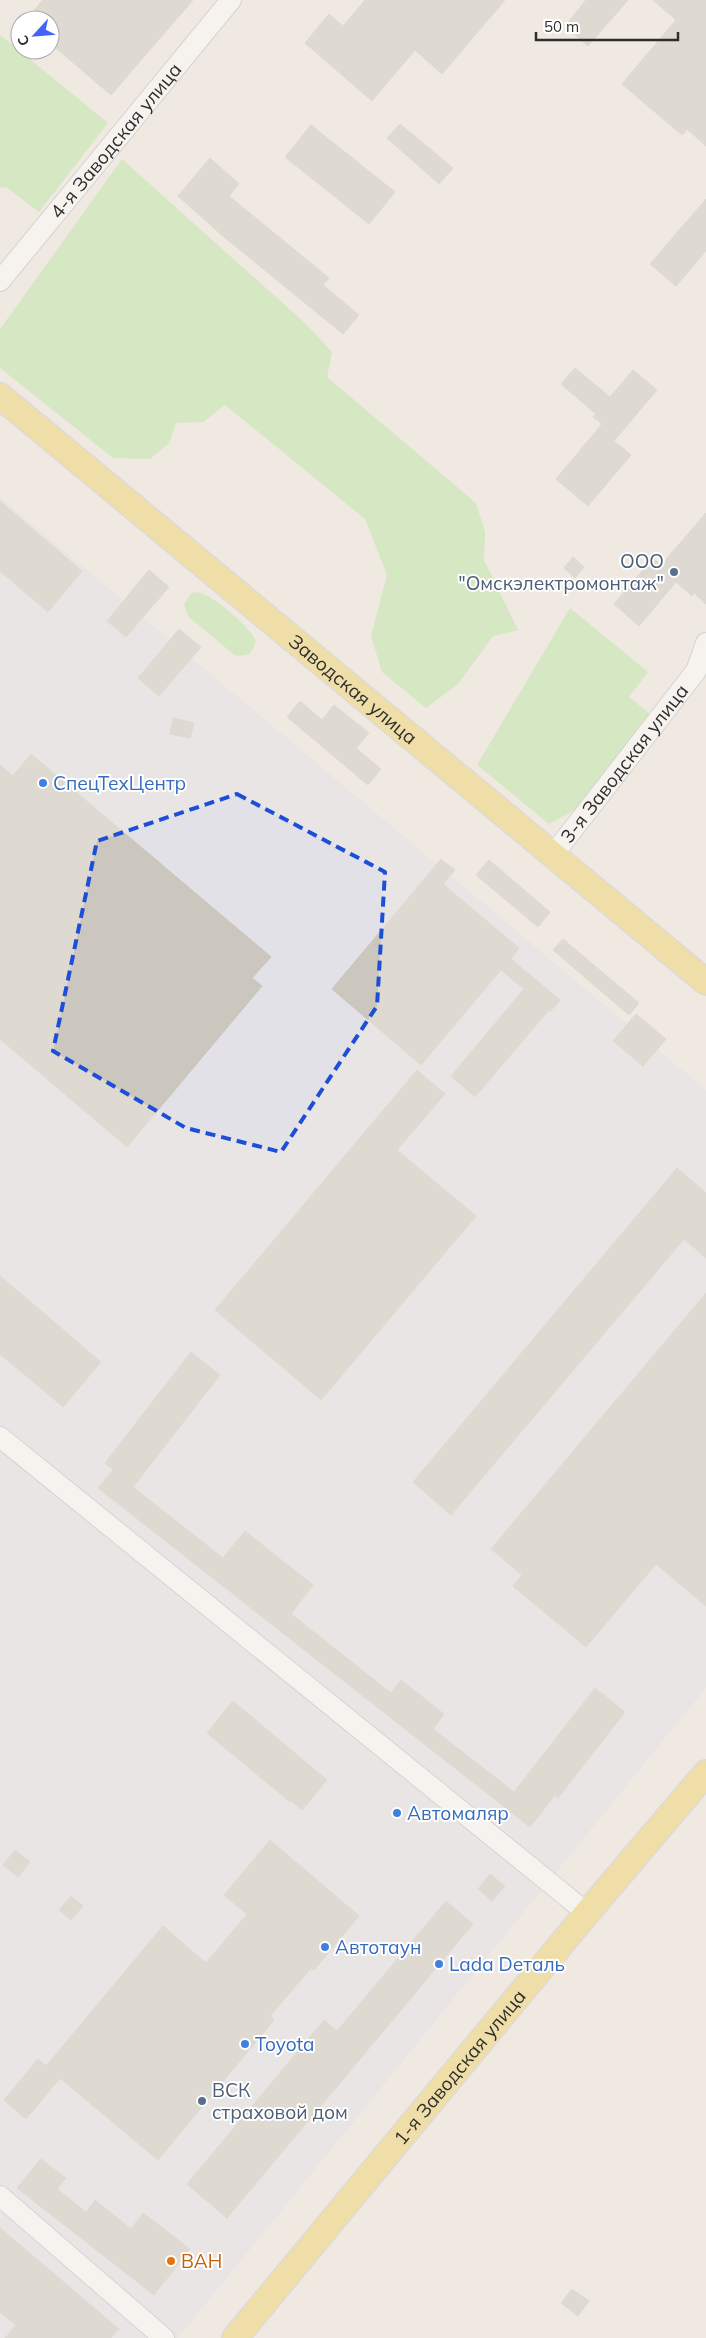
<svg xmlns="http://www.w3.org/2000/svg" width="706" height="2338" viewBox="0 0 706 2338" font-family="Mulish,sans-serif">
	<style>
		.industrial { fill: #e3e1e8 }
		.green { fill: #b6e59e }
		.building { fill: #cbc7bf; stroke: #cbc5ba }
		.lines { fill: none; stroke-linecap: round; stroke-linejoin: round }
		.minor-casing { stroke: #b4b7c1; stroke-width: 22 }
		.major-casing { stroke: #c9c9c9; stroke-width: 28 }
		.minor { stroke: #fff; stroke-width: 20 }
		.major { stroke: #f2d163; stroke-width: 25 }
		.marked { fill: none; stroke: #1d4ed8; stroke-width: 4; stroke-dasharray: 10 6; stroke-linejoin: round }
		.service-dot { fill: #5c6f8a; stroke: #fff; stroke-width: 2 }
		.shop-dot { fill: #3f7fe0; stroke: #fff; stroke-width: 2 }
		.food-dot { fill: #e8710a; stroke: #fff; stroke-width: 2 }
		.labels { text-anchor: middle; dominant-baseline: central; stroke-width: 4; stroke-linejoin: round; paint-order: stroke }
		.street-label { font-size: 19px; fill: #2e2e2e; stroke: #fff }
		.service-label { font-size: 19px; fill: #4e5e75; stroke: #fff; text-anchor: end }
		.shop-label { font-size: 19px; fill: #366cbe; stroke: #fff; text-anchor: start }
		.food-label { font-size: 19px; fill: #c56008; stroke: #fff; text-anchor: start }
	</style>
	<rect width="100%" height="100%" fill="#efe9e1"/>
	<polygon class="industrial" points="0,497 706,1090 706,1688 178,2338 0,2338"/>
	<g class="green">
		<polygon points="0,35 108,123 39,212 6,187 0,188"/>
		<polygon points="122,159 306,324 332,352 327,377 476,503 485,532 484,560 518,630 493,636 458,684 426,708 382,672 371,636 387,575 365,519 225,405 203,422 176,423 169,443 150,459 113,458 0,368 0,329"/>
		<path d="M196,592C210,592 253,629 256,642L250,654L237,656L232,653L189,617L184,605L190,594Z"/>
		<polygon points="570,608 648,672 629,697 650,714 585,805 549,824 477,765"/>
	</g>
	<g class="building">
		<polygon points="43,0 193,0 111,95 50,43 50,20 26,20"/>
		<polygon points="365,0 505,0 442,74 415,50 372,101 305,43 329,14 343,26"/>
		<polygon points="586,0 628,0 588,46 565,26"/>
		<polygon points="653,0 706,0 706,146 687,129 682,135 622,84 676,20"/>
		<polygon points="400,124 453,168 439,184 387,138"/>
		<polygon points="311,125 395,192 369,224 285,157"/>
		<polygon points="210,158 239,184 229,196 329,278 323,285 359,315 343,334 224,237 178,196"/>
		<polygon points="706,199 706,251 676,286 650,264"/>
		<polygon points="575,368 610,397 633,370 657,390 614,441 631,455 588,506 556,479 602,424 593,417 596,414 561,384"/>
		<polygon points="0,501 82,571 48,612 0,571"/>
		<polygon points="706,513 706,604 694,593 692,596 676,582 639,626 614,604 653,558 661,565"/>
		<polygon points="573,557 584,567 575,578 564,568"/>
		<polygon points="149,570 169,587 126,637 107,621"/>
		<polygon points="179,629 201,647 159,696 138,678"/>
		<polygon points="300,701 322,720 334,705 369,733 356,748 381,769 368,785 287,717"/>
		<polygon points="173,718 194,723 190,738 170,734"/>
		<polygon points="31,754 271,957 252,978 262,986 127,1147 0,1039 0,765 13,776"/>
		<polygon points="441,859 455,870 443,884 519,948 511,959 560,1000 550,1012 549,1010 475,1097 451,1076 524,989 501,970 421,1065 332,989"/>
		<polygon points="489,860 550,912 538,927 476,875"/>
		<polygon points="563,939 639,1003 629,1015 553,950"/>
		<polygon points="636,1014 666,1039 643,1066 613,1041"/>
		<polygon points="417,1070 445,1094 397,1150 476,1216 321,1400 215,1310"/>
		<polygon points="677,1168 706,1193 706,1258 684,1239 451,1515 413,1482"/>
		<polygon points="0,1276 101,1362 63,1407 0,1354"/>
		<polygon points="706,1293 706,1606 656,1564 586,1647 513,1586 522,1575 491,1549"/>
		<polygon points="191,1352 220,1375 133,1487 223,1558 245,1531 313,1585 291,1614 391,1693 401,1680 444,1714 433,1729 514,1792 595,1688 625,1712 558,1798 555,1795 530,1827 98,1488 113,1470 105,1463"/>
		<polygon points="233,1701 327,1780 302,1810 290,1800 289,1801 207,1733"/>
		<polygon points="270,1840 359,1916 314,1970 311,1968 270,2016 274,2020 158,2160 60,2078 26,2119 4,2100 38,2059 46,2066 163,1926 206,1963 247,1914 224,1895"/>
		<polygon points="15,1850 30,1862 18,1877 3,1865"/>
		<polygon points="490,1874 505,1886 492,1901 478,1889"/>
		<polygon points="71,1896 83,1906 71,1920 59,1910"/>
		<polygon points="446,1901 473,1924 227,2218 187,2184 324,2020 337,2031"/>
		<polygon points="41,2159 66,2178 57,2189 86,2212 95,2200 131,2229 143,2213 190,2249 154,2295 17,2188"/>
		<polygon points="0,2228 119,2329 111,2338 5,2338 16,2325 0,2312"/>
		<polygon points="572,2289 589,2301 578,2316 561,2303"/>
	</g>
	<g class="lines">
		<g class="minor-casing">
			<g id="minor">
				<path id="s1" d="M0,281L231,0"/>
				<path id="s2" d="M553,855L696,671L706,643"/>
				<polyline points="0,1437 587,1913"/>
				<polyline points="0,2196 164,2338"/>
			</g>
		</g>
		<g class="major-casing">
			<g id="major">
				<path id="s3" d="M0,396L706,982"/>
				<path id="s4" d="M235,2338L587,1913L706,1773"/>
			</g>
		</g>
		<use href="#minor" class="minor"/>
		<use href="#major" class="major"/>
	</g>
	<path d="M0 0H706V2338H0ZM237,794L385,872L377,1006L281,1152L186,1128L53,1051L97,841Z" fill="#efe9e1" fill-opacity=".55" fill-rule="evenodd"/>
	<path class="marked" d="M237,794L385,872L377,1006L281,1152L186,1128L53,1051L97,841Z"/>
	<g class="service-dot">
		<circle cx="674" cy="572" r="5"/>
		<circle cx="202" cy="2101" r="5"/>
	</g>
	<g class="shop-dot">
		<circle cx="43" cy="783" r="5"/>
		<circle cx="397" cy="1813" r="5"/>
		<circle cx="325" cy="1947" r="5"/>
		<circle cx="439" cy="1964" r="5"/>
		<circle cx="245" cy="2044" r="5"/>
	</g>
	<circle class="food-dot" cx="171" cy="2261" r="5"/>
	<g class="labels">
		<g class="street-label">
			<text stroke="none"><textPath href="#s1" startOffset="182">4-я Заводская улица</textPath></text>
			<text stroke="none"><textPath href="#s3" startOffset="459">Заводская улица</textPath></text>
			<text stroke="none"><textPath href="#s2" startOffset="116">3-я Заводская улица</textPath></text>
			<text stroke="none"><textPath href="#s4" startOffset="352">1-я Заводская улица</textPath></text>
		</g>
		<g class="service-label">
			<text x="664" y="561">ООО<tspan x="664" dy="22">"Омскэлектромонтаж"</tspan></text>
			<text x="212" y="2090" text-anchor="start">ВСК<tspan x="212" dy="22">страховой дом</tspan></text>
		</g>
		<g class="shop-label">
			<text x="53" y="783">СпецТехЦентр</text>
			<text x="407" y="1813">Автомаляр</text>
			<text x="335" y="1947">Автотаун</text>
			<text x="449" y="1964">Lada Dеталь</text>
			<text x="255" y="2044">Toyota</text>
		</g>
		<g class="food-label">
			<text x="181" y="2261">ВАН</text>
		</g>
	</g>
	<g transform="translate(35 35) rotate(244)"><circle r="24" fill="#ffffff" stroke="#ababab"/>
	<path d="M0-4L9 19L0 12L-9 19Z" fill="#4264fb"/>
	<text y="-8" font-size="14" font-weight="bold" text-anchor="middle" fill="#2e2e2e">С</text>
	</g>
	<path d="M536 32v8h142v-8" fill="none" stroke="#2e2e2e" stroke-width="2.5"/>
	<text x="544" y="32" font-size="15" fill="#2e2e2e" stroke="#ffffff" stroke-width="4" paint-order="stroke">50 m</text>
</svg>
